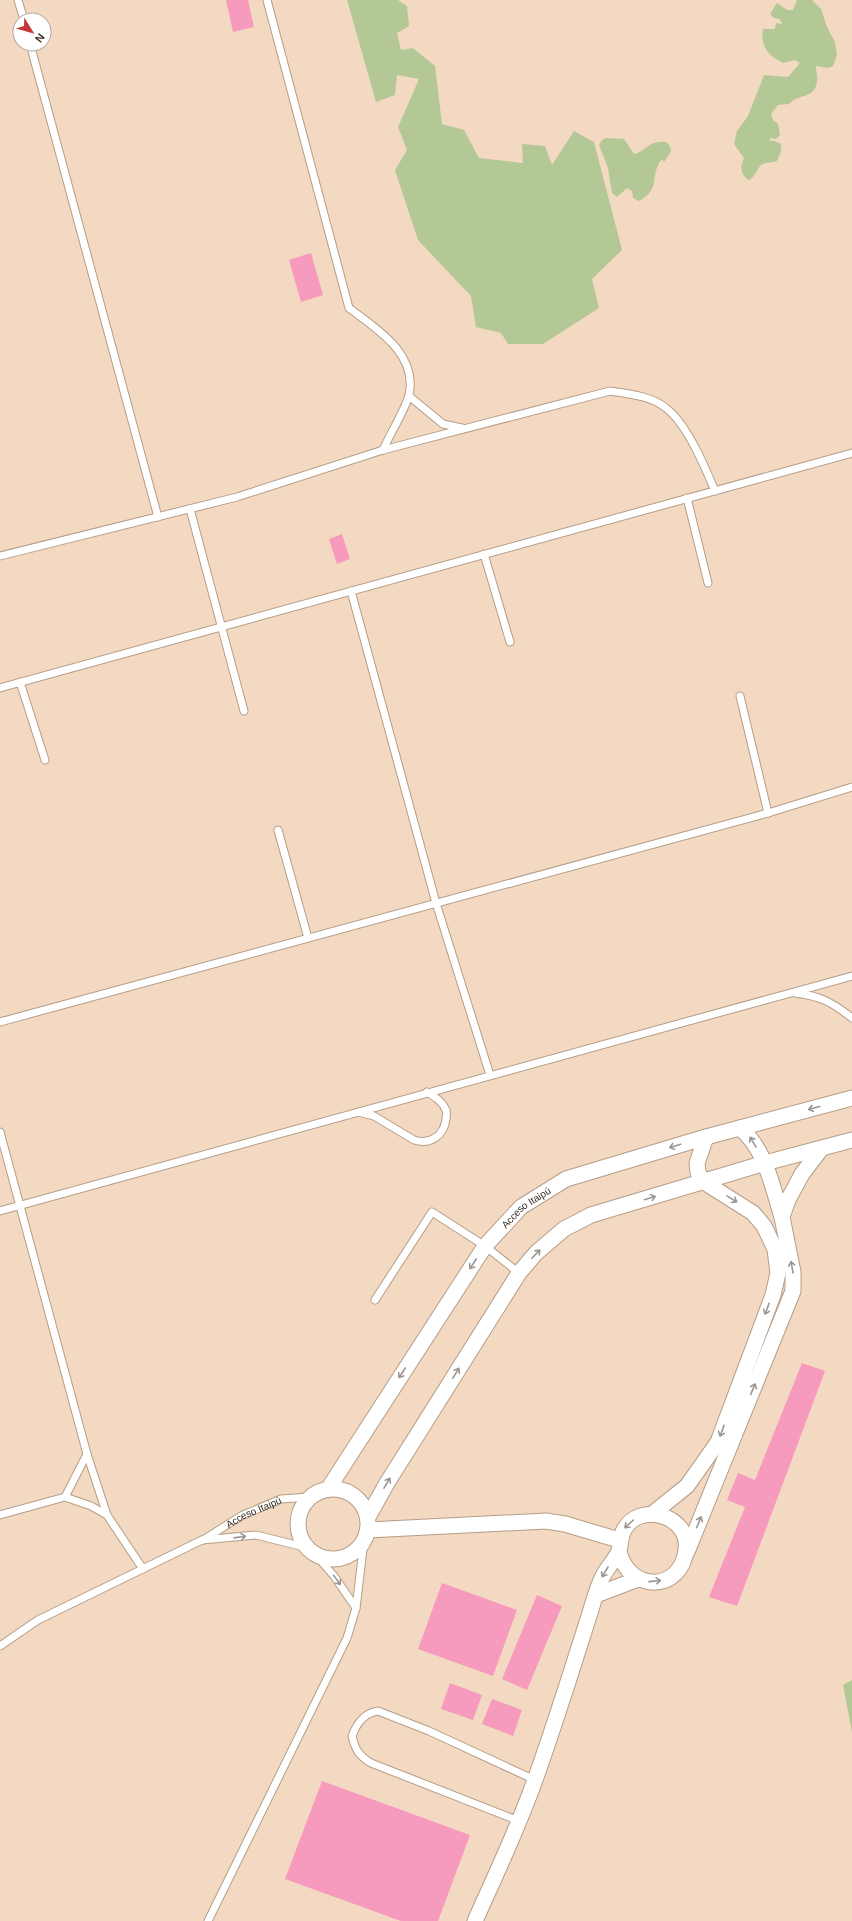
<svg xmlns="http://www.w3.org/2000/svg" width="852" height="1921" viewBox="0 0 852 1921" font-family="Helvetica,sans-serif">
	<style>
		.green { fill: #b3c894 }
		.building { fill: #f69abe }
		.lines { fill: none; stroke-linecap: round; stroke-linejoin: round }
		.lane-casing { stroke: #b59d87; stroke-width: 9 }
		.street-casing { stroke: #b59d87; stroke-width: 17 }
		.lane { stroke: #fff; stroke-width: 7 }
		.street { stroke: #fff; stroke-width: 15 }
		.oneway { stroke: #9c9692 }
		.labels { text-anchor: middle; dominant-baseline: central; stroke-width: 3.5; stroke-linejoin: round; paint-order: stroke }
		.street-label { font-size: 10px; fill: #382e25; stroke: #fff }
	</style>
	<rect width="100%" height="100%" fill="#f3d9c2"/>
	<g class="green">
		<polygon points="347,0 398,0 407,6 409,26 397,33 401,50 413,48 435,66 442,124 464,130 479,158 523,163 522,144 545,146 552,165 574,131 594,142 622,250 592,279 599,308 543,344 508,344 501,333 476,327 471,296 418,240 395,170 407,150 398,127 419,79 397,75 395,95 376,102"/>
		<path d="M797,0H812L821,9L827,27L835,42L837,55L833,66L828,68L816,66C816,72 818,77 817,82C814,100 798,93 789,104L778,105L771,114L773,120L778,124L780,135L776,139L771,138L769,141H775L781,144V151L777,161C772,163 765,162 761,165C756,170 756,176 749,180C740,174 740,167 744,158L734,144L737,131L748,116L764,75L788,77L800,63L795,60L783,63C768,55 760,47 763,29H775L776,23L782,24L780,19L774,18L770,14L777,3L787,10H793Z"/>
		<path d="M606,138L624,139L634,154C647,151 648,140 666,142L670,146L671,152L664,162L662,159C649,174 662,189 639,201L633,198L632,191L627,188L617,197L612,193L608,168L599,145L602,140Z"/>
		<polygon points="852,1680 852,1732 843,1685"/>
	</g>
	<g class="building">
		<polygon points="226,0 248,0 254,27 233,32"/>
		<polygon points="311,253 323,295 301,302 289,260"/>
		<polygon points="342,534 350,559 337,564 329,539"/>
		<polygon points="802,1363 825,1371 737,1606 709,1597 745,1507 727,1500 738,1473 755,1480"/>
		<polygon points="442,1583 517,1610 493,1676 418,1649"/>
		<polygon points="537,1595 562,1606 527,1690 502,1679"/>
		<polygon points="450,1683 482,1695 473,1720 441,1709"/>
		<polygon points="492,1699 522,1710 513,1736 482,1724"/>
		<polygon points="322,1781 470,1835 438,1921 401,1921 285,1879"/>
	</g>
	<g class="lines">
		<g class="lane-casing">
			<g id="lane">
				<polyline points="18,0 24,20"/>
				<path d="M267,0L349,308C377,329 418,354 409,395C406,408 389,436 383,450"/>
				<polyline points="30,44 158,517"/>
				<polyline points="409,396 443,424 462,428"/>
				<polyline points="687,498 708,583"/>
				<polyline points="190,509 244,711"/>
				<polyline points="484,554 510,642"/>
				<path d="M0,556L237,497L383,450L610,391C629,394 651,396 666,408C687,424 705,467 715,491"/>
				<polyline points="351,591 436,903 490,1075"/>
				<polyline points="20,682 45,760"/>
				<polyline points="0,688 852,453"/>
				<polyline points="740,696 768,813"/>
				<polyline points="278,830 308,938"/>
				<path d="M795,993C820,996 832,1002 852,1018"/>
				<polyline points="0,1022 768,813 852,787"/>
				<path d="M358,1112L374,1116L414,1140C430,1145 444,1136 446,1119C446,1116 447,1112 446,1110C442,1101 435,1097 427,1092"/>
				<polyline points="0,1132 87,1454 107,1515 143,1569"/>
				<polyline points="0,1211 852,976"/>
				<polyline points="375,1300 432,1212 485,1246 519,1273"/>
				<polyline points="65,1497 87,1454"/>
				<polyline points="0,1515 65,1497 91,1506 107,1515"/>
				<path id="s1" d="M203,1540L241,1516L281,1499L310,1497"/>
				<polyline points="314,1553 334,1576 356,1608"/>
				<polyline points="0,1646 38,1620 202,1540 256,1535 308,1548"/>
				<path d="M519,1821L371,1763C359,1756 355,1749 352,1736C357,1723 364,1713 378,1711L429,1731L535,1780"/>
				<polyline points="208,1921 347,1638 356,1608 364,1541"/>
			</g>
		</g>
		<g class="street-casing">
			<g id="street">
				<path d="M740,1128C766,1150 772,1186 782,1217"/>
				<path id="s2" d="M328,1489L485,1246L521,1207L566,1179L706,1137L852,1098"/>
				<circle cx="333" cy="1524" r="35"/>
				<polyline points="652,1514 687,1486 718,1442 773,1295 778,1273 775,1249 764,1226 753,1213 704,1182 698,1173 697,1163 706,1137"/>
				<polyline points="368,1517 387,1483 519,1273 536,1253 564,1229 591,1215 765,1163 852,1140"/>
				<polyline points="368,1530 546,1521 565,1524 619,1540"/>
				<polyline points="687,1552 793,1291 793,1272 782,1217 788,1200 802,1174 821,1149"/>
				<polyline points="596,1595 638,1579"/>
				<path d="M475,1921C496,1874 518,1828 535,1780C554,1727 571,1673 588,1619C593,1605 596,1589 603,1576C607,1568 614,1561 618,1553C621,1547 620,1539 623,1532C637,1500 691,1515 686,1550C681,1592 630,1593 619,1552"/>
			</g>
		</g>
		<use href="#lane" class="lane"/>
		<use href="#street" class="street"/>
	</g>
	<defs><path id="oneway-shaft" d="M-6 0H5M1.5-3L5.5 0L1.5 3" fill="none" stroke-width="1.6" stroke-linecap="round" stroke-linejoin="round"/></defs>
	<g class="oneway">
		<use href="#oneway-shaft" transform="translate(814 1108) rotate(165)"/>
		<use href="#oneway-shaft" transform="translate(753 1142) rotate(-121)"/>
		<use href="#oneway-shaft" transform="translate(675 1146) rotate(163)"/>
		<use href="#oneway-shaft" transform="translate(650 1198) rotate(-17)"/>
		<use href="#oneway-shaft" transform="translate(732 1199) rotate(31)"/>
		<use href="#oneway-shaft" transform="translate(536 1254) rotate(-46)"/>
		<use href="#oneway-shaft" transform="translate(473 1264) rotate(123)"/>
		<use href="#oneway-shaft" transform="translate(792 1267) rotate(-100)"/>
		<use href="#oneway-shaft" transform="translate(767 1309) rotate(110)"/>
		<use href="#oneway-shaft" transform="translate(402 1373) rotate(123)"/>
		<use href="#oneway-shaft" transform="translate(456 1373) rotate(-58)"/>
		<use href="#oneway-shaft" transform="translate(753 1389) rotate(-68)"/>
		<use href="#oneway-shaft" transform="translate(722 1431) rotate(110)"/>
		<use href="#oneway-shaft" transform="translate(387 1483) rotate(-59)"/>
		<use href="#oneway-shaft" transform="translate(699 1522) rotate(-68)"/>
		<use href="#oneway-shaft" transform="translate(629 1524) rotate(138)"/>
		<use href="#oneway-shaft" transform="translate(240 1537) rotate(-8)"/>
		<use href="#oneway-shaft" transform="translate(605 1572) rotate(121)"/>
		<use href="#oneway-shaft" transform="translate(337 1580) rotate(54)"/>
		<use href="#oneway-shaft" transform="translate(655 1581) rotate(-6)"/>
	</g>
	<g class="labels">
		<g class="street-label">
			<text stroke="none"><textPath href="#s2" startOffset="346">Acceso Itaipú</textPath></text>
			<text stroke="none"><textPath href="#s1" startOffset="58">Acceso Itaipú</textPath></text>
		</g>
	</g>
	<g transform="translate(32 32) rotate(127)"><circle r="19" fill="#ffffff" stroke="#afaba8"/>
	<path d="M0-3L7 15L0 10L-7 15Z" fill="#c53639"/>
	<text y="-6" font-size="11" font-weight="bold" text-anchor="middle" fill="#382e25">N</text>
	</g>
</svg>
